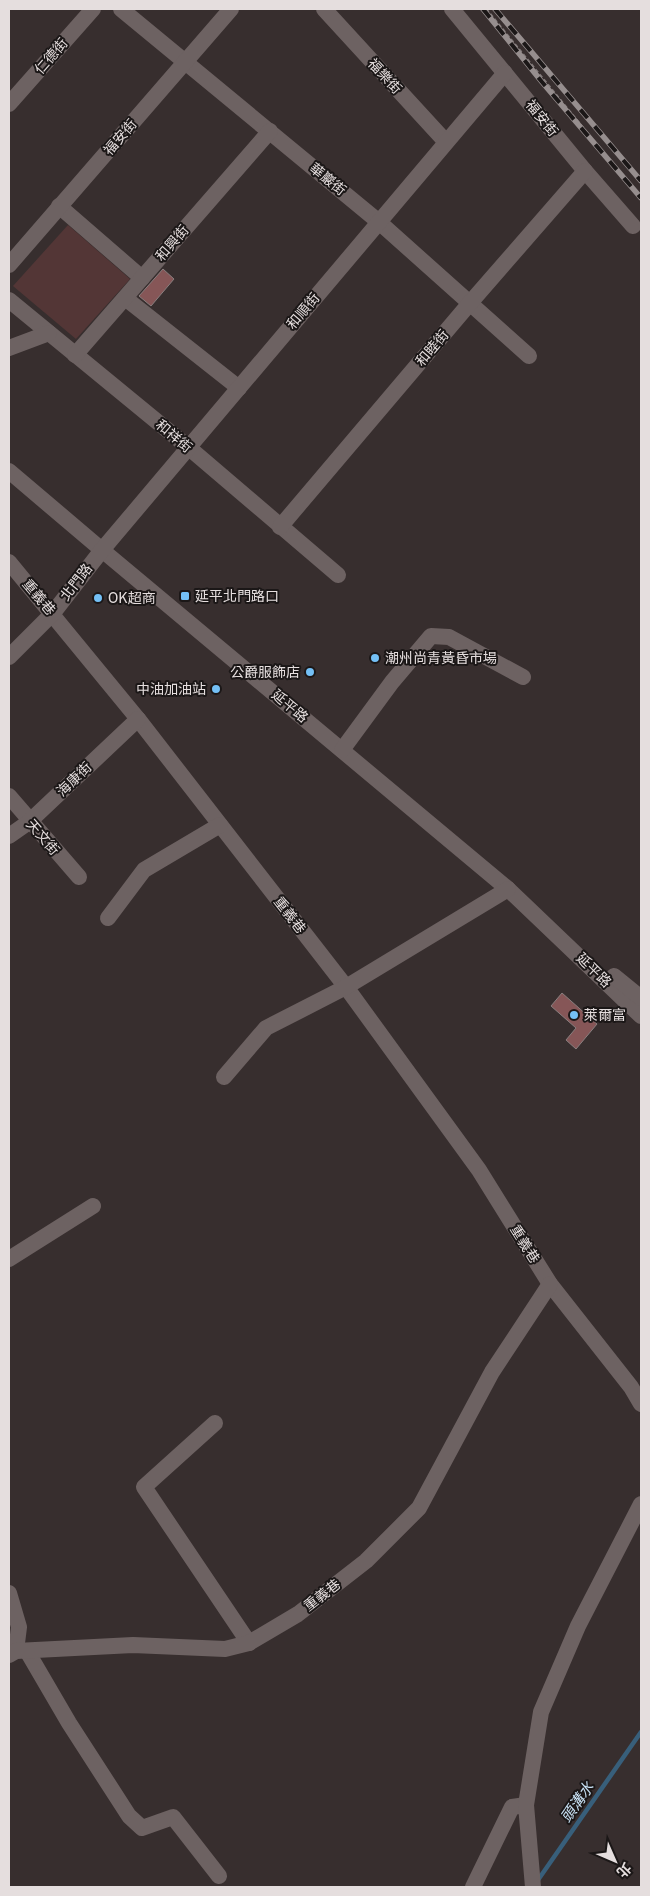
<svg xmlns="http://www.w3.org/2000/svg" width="650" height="1896" viewBox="0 0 650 1896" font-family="'Public Sans','Noto Sans TC',sans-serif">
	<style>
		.green { fill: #533636 }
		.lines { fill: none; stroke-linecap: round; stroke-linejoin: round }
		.stream { stroke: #385f7b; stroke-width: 4.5 }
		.building { fill: #865657; stroke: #897e7e }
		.path { stroke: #827a7a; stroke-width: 2.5; stroke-dasharray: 4 2.5; stroke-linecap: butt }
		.minor { stroke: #6d6262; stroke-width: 16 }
		.rail-casing { stroke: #968e8e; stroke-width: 5.5 }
		.rail { stroke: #1b1717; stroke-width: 4; stroke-dasharray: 11; stroke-linecap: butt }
		.poi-dot { fill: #74c0f6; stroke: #1b1717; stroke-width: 2 }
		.labels { text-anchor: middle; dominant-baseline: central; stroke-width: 4; stroke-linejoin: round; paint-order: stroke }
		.street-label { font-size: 14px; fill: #e5dede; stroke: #1b1717 }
		.poi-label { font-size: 14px; fill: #e5dede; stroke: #1b1717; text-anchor: start }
		.water-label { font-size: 15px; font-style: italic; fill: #c9e2f5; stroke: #1b1717 }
	</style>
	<rect width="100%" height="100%" fill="#372e2e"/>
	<polygon class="green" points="68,225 130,279 76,339 13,286"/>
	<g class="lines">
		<polyline class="stream" points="538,1880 641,1732"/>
	</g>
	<g class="building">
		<polygon points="163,269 174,279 151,306 139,296"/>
		<polygon points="562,993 597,1024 576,1049 566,1040 576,1028 551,1006"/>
	</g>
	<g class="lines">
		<polyline class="path" points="486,9 641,199"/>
		<g class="minor">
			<polyline points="121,9 379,222 529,356"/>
			<polyline points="324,9 446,142"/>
			<polyline points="452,9 585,171 633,226"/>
			<polyline points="9,104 93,9"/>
			<polyline points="59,206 142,278"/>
			<polyline points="9,265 231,9"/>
			<polyline points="125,298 239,388"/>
			<polyline points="9,300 188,447 338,575"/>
			<polyline points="9,348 49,333"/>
			<polyline points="75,355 270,131"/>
			<polyline points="9,471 102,550 508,889 641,1016"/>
			<polyline points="280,527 470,303 585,171"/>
			<polyline points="9,562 138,719 346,987 479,1170 550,1284 631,1387 641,1404"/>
			<polyline points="9,657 53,613 102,550 505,73"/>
			<polyline points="342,750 392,682 431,636 449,637 523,677"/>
			<polyline points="9,796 79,877"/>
			<polyline points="9,836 29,822 138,719"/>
			<polyline points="108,918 144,870 220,825"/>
			<polyline points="614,976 641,998"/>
			<polyline points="224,1077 266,1028 346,987 508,889"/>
			<polyline points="9,1259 93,1206"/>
			<polyline points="215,1423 144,1487 249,1643"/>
			<polyline points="9,1593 19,1627 16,1651"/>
			<polyline points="27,1651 69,1723 129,1816 142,1828 173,1817 219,1876"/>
			<polyline points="9,1655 16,1651 133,1645 225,1649 249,1643 298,1614 366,1561 419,1508 492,1372 550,1284"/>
			<polyline points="473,1887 512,1807 526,1805"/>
			<polyline points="533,1887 526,1805 541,1712 578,1626 641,1504"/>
		</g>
		<g class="rail-casing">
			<g id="rail">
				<polyline points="483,9 542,82 641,198"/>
				<polyline points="495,9 641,181"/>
			</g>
		</g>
		<use href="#rail" class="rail"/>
	</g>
	<g class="poi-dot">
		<rect x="180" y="591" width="10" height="10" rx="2.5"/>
		<circle cx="98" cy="598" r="5"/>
		<circle cx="375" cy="658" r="5"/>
		<circle cx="310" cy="672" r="5"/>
		<circle cx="216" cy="689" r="5"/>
		<circle cx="574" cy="1015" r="5"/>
	</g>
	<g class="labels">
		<g class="street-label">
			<text transform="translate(51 56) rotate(-49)">仁德街</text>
			<text transform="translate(385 76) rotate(47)">福樂街</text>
			<text transform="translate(542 118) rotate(51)">福安街</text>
			<text transform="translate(120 137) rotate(-49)">福安街</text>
			<text transform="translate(328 179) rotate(39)">華巖街</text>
			<text transform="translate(172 243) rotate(-49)">和興街</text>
			<text transform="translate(303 311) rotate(-50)">和順街</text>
			<text transform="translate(432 348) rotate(-50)">和睦街</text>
			<text transform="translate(174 436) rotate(40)">和祥街</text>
			<text transform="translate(76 582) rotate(-52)">北門路</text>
			<text transform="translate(39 597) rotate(50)">重義巷</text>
			<text transform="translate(290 706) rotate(40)">延平路</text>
			<text transform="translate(74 779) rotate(-44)">海康街</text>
			<text transform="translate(43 837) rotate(49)">天文街</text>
			<text transform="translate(290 915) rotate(52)">重義巷</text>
			<text transform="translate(594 970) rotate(44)">延平路</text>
			<text transform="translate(525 1244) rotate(58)">重義巷</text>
			<text transform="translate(322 1595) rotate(-38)">重義巷</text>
		</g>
		<g class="poi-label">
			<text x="195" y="596">延平北門路口</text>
			<text x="108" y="598">OK超商</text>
			<text x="385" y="658">潮州尚青黃昏市場</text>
			<text x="300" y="672" text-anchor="end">公爵服飾店</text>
			<text x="206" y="689" text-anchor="end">中油加油站</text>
			<text x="584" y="1015">萊爾富</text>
		</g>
		<g class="water-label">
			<text transform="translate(577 1802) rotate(-55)">頭溝水</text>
		</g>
	</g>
	<rect width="650" height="1896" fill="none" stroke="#e5dede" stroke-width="20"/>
	<g transform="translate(615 1861) rotate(135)" stroke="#1b1717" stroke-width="4" paint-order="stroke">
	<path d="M0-4L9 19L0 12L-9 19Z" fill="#e5dede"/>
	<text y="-8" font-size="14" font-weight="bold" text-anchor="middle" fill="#e5dede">北</text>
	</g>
</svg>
